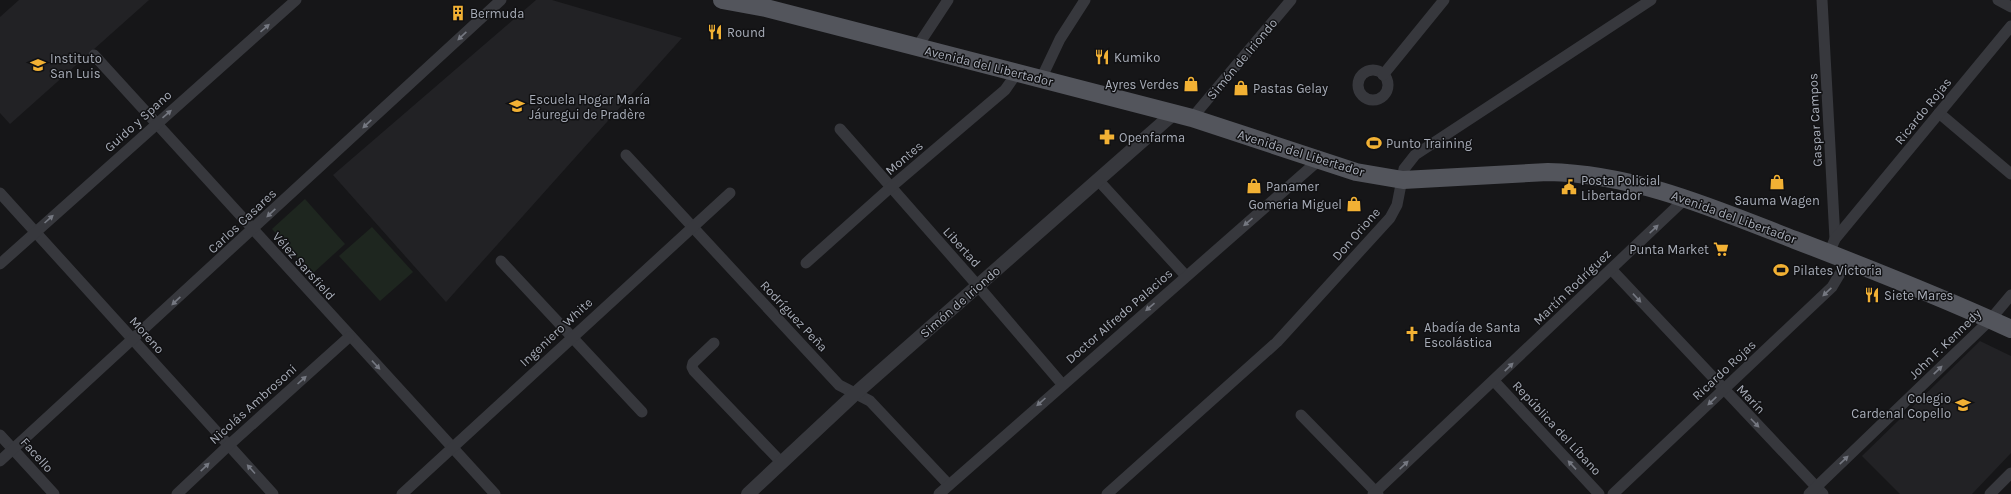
<svg xmlns="http://www.w3.org/2000/svg" width="2011" height="494" viewBox="0 0 2011 494" font-family="Karla,sans-serif">
	<style>
		.built { fill: #222225 }
		.green { fill: #1e261f }
		.lines { fill: none; stroke-linecap: round; stroke-linejoin: round }
		.minor { stroke: #37383d; stroke-width: 11 }
		.tertiary { stroke: #37383d; stroke-width: 14 }
		.primary { stroke: #53555c; stroke-width: 18 }
		.oneway { fill: #757881 }
		.labels { text-anchor: middle; dominant-baseline: central; stroke-width: 3; stroke-linejoin: round; paint-order: stroke }
		.poi-label { font-size: 13px; fill: #a8adb8; stroke: #111113; text-anchor: start }
		.street-label { font-size: 13px; fill: #a8adb8; stroke: #111113 }
	</style>
	<rect width="100%" height="100%" fill="#161618"/>
	<g class="built">
		<polygon points="19,0 149,0 10,124 0,113 0,17"/>
		<polygon points="536,0 552,0 682,38 446,302 333,175"/>
		<polygon points="1980,341 2011,356 2011,453 1972,494 1900,494 1862,456"/>
	</g>
	<g class="green">
		<polygon points="305,199 345,244 312,274 272,229"/>
		<polygon points="372,227 413,272 380,301 339,256"/>
	</g>
	<g class="lines">
		<g class="minor">
			<polyline points="1822,0 1835,239"/>
			<polyline points="1998,0 2011,7"/>
			<polyline points="917,47 948,0"/>
			<polyline points="94,55 495,494"/>
			<circle cx="1373" cy="85" r="15"/>
			<polyline points="1383,75 1444,0"/>
			<polyline points="1041,79 1060,39 1085,0"/>
			<polyline points="1939,113 2011,174"/>
			<polyline points="1192,118 1291,0"/>
			<polyline points="840,129 978,286 1062,384"/>
			<polyline points="626,155 839,385 870,401 949,485"/>
			<polyline points="1098,180 1186,276"/>
			<polyline points="0,193 273,494"/>
			<polyline points="1829,253 1835,239 2011,26"/>
			<polyline points="501,261 642,412"/>
			<polyline points="806,263 891,187 1005,90 1017,73"/>
			<polyline points="0,264 296,0"/>
			<polyline points="1611,269 1823,494"/>
			<polyline points="714,343 693,363 692,367 694,371 782,463"/>
			<polyline points="1494,381 1599,494"/>
			<polyline points="1301,415 1378,494"/>
			<polyline points="0,435 54,494"/>
			<polyline points="0,461 501,0"/>
			<polyline points="177,494 229,445 349,337"/>
			<polyline points="402,494 730,193"/>
			<polyline points="939,494 1319,160"/>
			<polyline points="1107,494 1277,342 1390,218 1397,205 1404,169 1415,155 1651,0"/>
			<polyline points="1373,494 1686,198"/>
			<polyline points="1613,494 1832,287 1848,260"/>
			<polyline points="1809,494 1990,320 2011,295"/>
			<polyline points="1990,494 2011,473"/>
		</g>
		<polyline class="tertiary" points="748,494 856,393 1174,113"/>
		<path class="primary" d="M722,0L766,8L1192,118L1356,172L1403,180L1548,172C1636,174 1715,209 1795,240C1868,268 1941,297 2011,329"/>
	</g>
	<defs><path id="oneway-solid" d="M-6-.8H1V-3.2L6.5 0L1 3.2V.8H-6Z"/></defs>
	<g class="oneway">
		<use href="#oneway-solid" transform="translate(265 28) rotate(-41)"/>
		<use href="#oneway-solid" transform="translate(462 36) rotate(137)"/>
		<use href="#oneway-solid" transform="translate(167 114) rotate(-41)"/>
		<use href="#oneway-solid" transform="translate(367 124) rotate(137)"/>
		<use href="#oneway-solid" transform="translate(271 213) rotate(137)"/>
		<use href="#oneway-solid" transform="translate(49 219) rotate(-42)"/>
		<use href="#oneway-solid" transform="translate(1248 222) rotate(139)"/>
		<use href="#oneway-solid" transform="translate(1654 229) rotate(-43)"/>
		<use href="#oneway-solid" transform="translate(1827 292) rotate(137)"/>
		<use href="#oneway-solid" transform="translate(1637 298) rotate(47)"/>
		<use href="#oneway-solid" transform="translate(176 301) rotate(137)"/>
		<use href="#oneway-solid" transform="translate(1150 307) rotate(139)"/>
		<use href="#oneway-solid" transform="translate(376 365) rotate(47)"/>
		<use href="#oneway-solid" transform="translate(1509 367) rotate(-44)"/>
		<use href="#oneway-solid" transform="translate(1938 370) rotate(-44)"/>
		<use href="#oneway-solid" transform="translate(302 380) rotate(-42)"/>
		<use href="#oneway-solid" transform="translate(1712 401) rotate(137)"/>
		<use href="#oneway-solid" transform="translate(1041 402) rotate(138)"/>
		<use href="#oneway-solid" transform="translate(1755 423) rotate(46)"/>
		<use href="#oneway-solid" transform="translate(1844 460) rotate(-44)"/>
		<use href="#oneway-solid" transform="translate(1404 465) rotate(-43)"/>
		<use href="#oneway-solid" transform="translate(1572 465) rotate(-133)"/>
		<use href="#oneway-solid" transform="translate(205 467) rotate(-44)"/>
		<use href="#oneway-solid" transform="translate(251 469) rotate(-132)"/>
	</g>
	<defs>
		<g id="building-bare" transform="scale(1.2)"><path d="M-4-6H4V6H1V3H-1V6H-4ZM-2.5-4.3h1.7v1.8h-1.7ZM.8-4.3h1.7v1.8H.8ZM-2.5-1h1.7V.8h-1.7ZM.8-1h1.7V.8H.8Z" fill="#f2b134" stroke="#111113" stroke-width="2.5" paint-order="stroke"/></g>
		<g id="restaurant-bare" transform="scale(1.2)"><path d="M-5-6h1v4h1v-4h1v4h1v-4h1v5L-1.5 .5V6h-2V.5L-5-1ZM5-6V6H3V1.5H1.5Q1.5-4 5-6Z" fill="#f2b134" stroke="#111113" stroke-width="2.5" paint-order="stroke"/></g>
		<g id="school-bare" transform="scale(1.2)"><path d="M0-5L7-2L0 1L-7-2ZM-4 1L0 2.5L4 1V4Q0 6-4 4Z" fill="#f2b134" stroke="#111113" stroke-width="2.5" paint-order="stroke"/></g>
		<g id="shop-bare" transform="scale(1.2)"><path d="M-5-2.5h2.3a2.7 3.5 0 0 1 5.4 0H5L5.5 6h-11ZM-1.5-2.5h3a1.5 2.3 0 0 0-3 0Z" fill="#f2b134" stroke="#111113" stroke-width="2.5" paint-order="stroke"/></g>
		<g id="pharmacy-bare" transform="scale(1.2)"><path d="M-2-6h4v4h4v4h-4v4h-4v-4h-4v-4h4Z" fill="#f2b134" stroke="#111113" stroke-width="2.5" paint-order="stroke"/></g>
		<g id="stadium-bare" transform="scale(1.2)"><path d="M0-5a6.5 5 0 1 0 0 10a6.5 5 0 1 0 0-10ZM-3.5-1.8h7v3.6h-7Z" fill="#f2b134" stroke="#111113" stroke-width="2.5" paint-order="stroke"/></g>
		<g id="civic-bare" transform="scale(1.2)"><path d="M-.6-6.5H3V-4.5H.6V-3L4-1V1h2V6H-6V1h2V-1L-.6-3ZM-1.2 2.5V6h2.4V2.5Z" fill="#f2b134" stroke="#111113" stroke-width="2.5" paint-order="stroke"/></g>
		<g id="supermarket-bare" transform="scale(1.2)"><path d="M-6-5.5h2.5l.6 2H6L4.5 2H-2.5L-4.4-4H-6ZM-1.5 3.2a1.3 1.3 0 1 0 .1 0ZM3 3.2a1.3 1.3 0 1 0 .1 0Z" fill="#f2b134" stroke="#111113" stroke-width="2.5" paint-order="stroke"/></g>
		<g id="church-bare" transform="scale(1.2)"><path d="M-1.2-6h2.4v3.5h3.3v2.4h-3.3V6h-2.4V-.1h-3.3v-2.4h3.3Z" fill="#f2b134" stroke="#111113" stroke-width="2.5" paint-order="stroke"/></g>
	</defs>
	<g fill-rule="evenodd">
		<use href="#building-bare" x="458" y="13"/>
		<use href="#restaurant-bare" x="715" y="32"/>
		<use href="#restaurant-bare" x="1102" y="57"/>
		<use href="#school-bare" x="38" y="65"/>
		<use href="#shop-bare" x="1191" y="84"/>
		<use href="#shop-bare" x="1241" y="88"/>
		<use href="#school-bare" x="517" y="106"/>
		<use href="#pharmacy-bare" x="1107" y="137"/>
		<use href="#stadium-bare" x="1374" y="143"/>
		<use href="#shop-bare" x="1777" y="182"/>
		<use href="#shop-bare" x="1254" y="186"/>
		<use href="#civic-bare" x="1569" y="187"/>
		<use href="#shop-bare" x="1354" y="204"/>
		<use href="#supermarket-bare" x="1721" y="249"/>
		<use href="#stadium-bare" x="1781" y="270"/>
		<use href="#restaurant-bare" x="1872" y="295"/>
		<use href="#church-bare" x="1412" y="334"/>
		<use href="#school-bare" x="1963" y="405"/>
	</g>
	<g class="labels">
		<g class="poi-label">
			<text x="470" y="13">Bermuda</text>
			<text x="727" y="32">Round</text>
			<text x="1114" y="57">Kumiko</text>
			<text x="50" y="58">Instituto<tspan x="50" dy="15">San Luis</tspan></text>
			<text x="1179" y="84" text-anchor="end">Ayres Verdes</text>
			<text x="1253" y="88">Pastas Gelay</text>
			<text x="529" y="99">Escuela Hogar María<tspan x="529" dy="15">Jáuregui de Pradère</tspan></text>
			<text x="1119" y="137">Openfarma</text>
			<text x="1386" y="143">Punto Training</text>
			<text x="1581" y="180">Posta Policial<tspan x="1581" dy="15">Libertador</tspan></text>
			<text x="1266" y="186">Panamer</text>
			<text x="1777" y="200" text-anchor="middle">Sauma Wagen</text>
			<text x="1342" y="204" text-anchor="end">Gomeria Miguel</text>
			<text x="1709" y="249" text-anchor="end">Punta Market</text>
			<text x="1793" y="270">Pilates Victoria</text>
			<text x="1884" y="295">Siete Mares</text>
			<text x="1424" y="327">Abadía de Santa<tspan x="1424" dy="15">Escolástica</tspan></text>
			<text x="1951" y="398" text-anchor="end">Colegio<tspan x="1951" dy="15">Cardenal Copello</tspan></text>
		</g>
		<g class="street-label">
			<text transform="translate(1242 59) rotate(-50)">Simón de Iriondo</text>
			<text transform="translate(989 66) rotate(14)">Avenida del Libertador</text>
			<text transform="translate(1923 111) rotate(-51)">Ricardo Rojas</text>
			<text transform="translate(1815 120) rotate(-93)">Gaspar Campos</text>
			<text transform="translate(138 121) rotate(-42)">Guido y Spano</text>
			<text transform="translate(1301 153) rotate(17)">Avenida del Libertador</text>
			<text transform="translate(904 158) rotate(-40)">Montes</text>
			<text transform="translate(1734 217) rotate(20)">Avenida del Libertador</text>
			<text transform="translate(242 221) rotate(-43)">Carlos Casares</text>
			<text transform="translate(1356 234) rotate(-49)">Don Orione</text>
			<text transform="translate(962 247) rotate(48)">Libertad</text>
			<text transform="translate(304 266) rotate(48)">Vélez Sarsfield</text>
			<text transform="translate(1572 287) rotate(-44)">Martín Rodríguez</text>
			<text transform="translate(960 302) rotate(-41)">Simón de Iriondo</text>
			<text transform="translate(794 316) rotate(47)">Rodríguez Peña</text>
			<text transform="translate(1119 316) rotate(-41)">Doctor Alfredo Palacios</text>
			<text transform="translate(556 332) rotate(-43)">Ingeniero White</text>
			<text transform="translate(147 335) rotate(48)">Moreno</text>
			<text transform="translate(1945 344) rotate(-44)">John F. Kennedy</text>
			<text transform="translate(1724 370) rotate(-43)">Ricardo Rojas</text>
			<text transform="translate(1751 399) rotate(46)">Marín</text>
			<text transform="translate(253 404) rotate(-42)">Nicolás Ambrosoni</text>
			<text transform="translate(1557 428) rotate(47)">República del Líbano</text>
			<text transform="translate(37 455) rotate(48)">Facello</text>
		</g>
	</g>
</svg>
